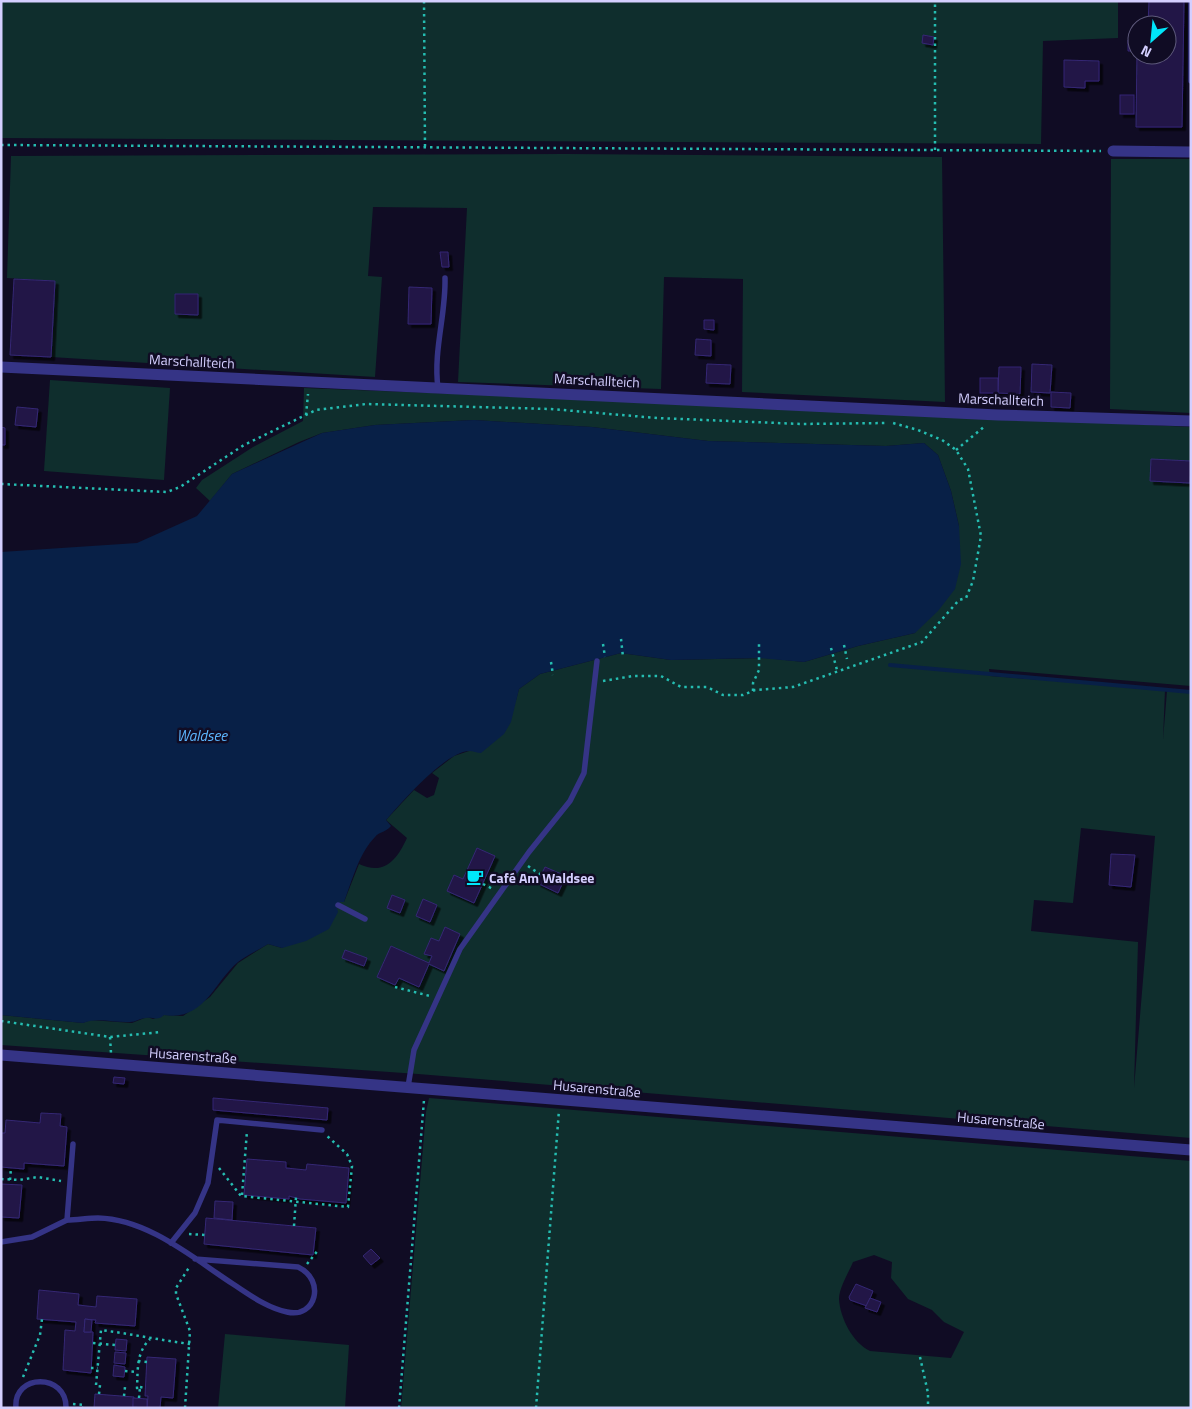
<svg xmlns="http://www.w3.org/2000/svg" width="1192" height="1409" viewBox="0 0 1192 1409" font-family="'Titillium Web',sans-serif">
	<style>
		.green { fill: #0f2e2d; fill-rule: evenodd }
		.water { fill: #082047 }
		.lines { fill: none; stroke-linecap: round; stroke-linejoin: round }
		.stream { stroke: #082047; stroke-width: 4 }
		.building { fill: #201746; stroke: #352774; filter: url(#shadow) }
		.path { stroke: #25bdb1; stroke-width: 2.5; stroke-dasharray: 2.5 4; stroke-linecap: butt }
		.lane { stroke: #353486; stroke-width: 5.5 }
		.street { stroke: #353486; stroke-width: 11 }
		.labels { text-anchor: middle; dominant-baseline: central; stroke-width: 5; stroke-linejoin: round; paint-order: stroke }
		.street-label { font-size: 14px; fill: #d4cfff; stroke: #100c24 }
		.poi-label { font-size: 14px; font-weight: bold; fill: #d4cfff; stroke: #100c24; text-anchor: start }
		.water-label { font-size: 15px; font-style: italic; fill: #5db7ff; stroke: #100c24 }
	</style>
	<defs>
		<filter id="shadow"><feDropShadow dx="3.5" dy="3.5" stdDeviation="0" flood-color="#0009"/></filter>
	</defs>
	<rect width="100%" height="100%" fill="#100c24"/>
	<g class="green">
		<polygon points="1,1 1118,1 1118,38 1043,41 1041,144 1,138"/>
		<polygon points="565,154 942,157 945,402 742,392 743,279 664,277 661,389 458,382 467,208 373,207 368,276 382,277 375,377 51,357 55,281 7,278 11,156"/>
		<polygon points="1111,159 1191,159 1191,413 1110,409"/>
		<polygon points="50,380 170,388 164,480 44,471"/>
		<path d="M304,388L589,399L1191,427V686L989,669L990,676L1165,689L1163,740L1167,691L1191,693V1138L418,1074L1,1045V1015L83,1023L90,1020L132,1023L147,1017L153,1019L164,1015L183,1016L210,997L238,963L268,944L282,948L336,909L340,901L344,902L359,864C384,876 397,860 407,838L386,820L414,790L427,798L434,795L439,778L432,773L454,756L469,751L516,700L519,689L540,674L621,653L671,660L766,658L804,662L858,646L915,633L959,526L951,491L938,455L924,443L886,446L708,441L592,427L474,420L375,425L322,433L299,442L232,474L210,501L196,488L202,480L253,447L303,421ZM1081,828L1155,836L1134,1088L1138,942L1031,931L1034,900L1073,903Z"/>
		<path d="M429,1098L1191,1161V1408H401L426,1112ZM874,1255L892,1262L891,1278L908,1299L932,1310L944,1322L964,1332L951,1358L870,1351C853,1343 840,1318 839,1299C839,1288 849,1272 853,1262Z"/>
		<polygon points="225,1334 349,1345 345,1408 218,1408"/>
	</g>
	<path class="water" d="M474,420L592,427L708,441L886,446L924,443L938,455L951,491L959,526L961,564L955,589L938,611L915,633L858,646L804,662L758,658L671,660L621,653L540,674L519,689L511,722L504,734L481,753C477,753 473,751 469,751C445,752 402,802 386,820L391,826C385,833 380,831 375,837C359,853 352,881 344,902H340L337,908L338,912L329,929L306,941L282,948L268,944C259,950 247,955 238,962C213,983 205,1021 164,1015C158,1021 153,1017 146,1018C140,1018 136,1022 130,1022C114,1023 98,1017 83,1023L1,1015V552L137,543L197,516L232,474L322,433L375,425Z"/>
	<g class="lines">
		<polyline class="stream" points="890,665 1191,692"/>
	</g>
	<g class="building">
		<polygon points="1149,1 1184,1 1182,127 1136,127 1137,51 1128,51 1128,40 1137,40 1137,55 1167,55 1167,25 1148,25"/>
		<polygon points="923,35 934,37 933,45 922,43"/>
		<polygon points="1064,60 1099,61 1099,81 1085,81 1085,88 1064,87"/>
		<rect x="1120" y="95" width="14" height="19"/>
		<polygon points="440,252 448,252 449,267 442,267"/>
		<polygon points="14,279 55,281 51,357 10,355"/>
		<polygon points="409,287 432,288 431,324 408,324"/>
		<polygon points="175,294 198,294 198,315 175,314"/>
		<polygon points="704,320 714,320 714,330 704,329"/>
		<polygon points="696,339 711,340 711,356 695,355"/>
		<polygon points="707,364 731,365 730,384 706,383"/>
		<polygon points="1032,364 1052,365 1050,393 1031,392"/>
		<polygon points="999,367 1021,367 1020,394 998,393"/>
		<rect x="980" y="378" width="18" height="15"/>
		<polygon points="1051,392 1071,393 1070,408 1051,407"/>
		<polygon points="17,407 38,409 36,427 15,425"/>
		<polygon points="1,427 5,428 5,445 1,445"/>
		<polygon points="1151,459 1191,461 1190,483 1150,481"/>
		<polygon points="477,848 495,856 474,903 447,891 454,875 463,879"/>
		<polygon points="1111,854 1135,855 1131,887 1109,885"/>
		<polygon points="545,867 566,876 558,893 537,883"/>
		<polygon points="392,895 405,900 400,913 387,908"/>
		<polygon points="423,899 437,905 430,922 416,916"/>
		<polygon points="445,927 460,934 444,971 429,964 419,987 399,978 395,985 377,977 391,946 429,963 432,956 424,954 431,938 439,941"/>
		<polygon points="345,950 367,958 364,966 342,958"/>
		<polygon points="114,1077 125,1078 124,1084 113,1083"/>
		<polygon points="213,1098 328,1108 327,1120 213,1110"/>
		<polygon points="41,1113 61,1114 60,1126 67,1127 64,1166 24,1163 24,1169 1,1167 1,1133 5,1133 6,1120 40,1123"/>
		<polygon points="247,1159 286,1162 286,1168 306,1170 307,1164 349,1168 346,1203 300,1199 289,1196 289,1199 244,1195"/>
		<polygon points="1,1184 22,1185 19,1218 1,1217"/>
		<polygon points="215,1201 233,1202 232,1220 214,1218"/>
		<polygon points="206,1218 316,1228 313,1255 204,1244"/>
		<polygon points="371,1249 380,1258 371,1265 363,1256"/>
		<polygon points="856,1284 873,1291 867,1306 850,1300 849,1297"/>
		<polygon points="39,1290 79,1294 78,1305 96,1307 97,1296 137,1299 135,1326 95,1323 96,1320 85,1319 84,1332 93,1332 91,1373 63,1370 65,1330 75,1331 76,1322 37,1319"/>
		<polygon points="870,1298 881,1302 877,1312 865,1308"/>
		<polygon points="85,1319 92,1320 91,1332 84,1332"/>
		<polygon points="116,1339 127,1340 126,1351 115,1350"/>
		<polygon points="115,1352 126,1353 125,1364 114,1363"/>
		<polygon points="147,1357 176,1359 173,1398 161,1397 160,1408 94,1408 95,1394 134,1397 133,1407 147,1408 148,1396 145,1396"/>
		<polygon points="114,1365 125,1367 124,1377 113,1376"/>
		<polygon points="133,1398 147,1399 147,1408 133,1407"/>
	</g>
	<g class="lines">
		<g class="path">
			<polyline points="424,1 425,148"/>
			<polyline points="1,145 1101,151"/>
			<polyline points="935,150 935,1"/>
			<polyline points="306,415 308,394"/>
			<polyline points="956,450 985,426"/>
			<polyline points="1,484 167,492 180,487 244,445 316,410 366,404 551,409 657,418 801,424 887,423"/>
			<polyline points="621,639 623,657"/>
			<polyline points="603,644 605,657"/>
			<polyline points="844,645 847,659"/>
			<polyline points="831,648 837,670"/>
			<polyline points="551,662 553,675"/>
			<polyline points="603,681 633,676 661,676 681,687 707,687 723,695 743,695 755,690 793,687 922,642 959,600 966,598 973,581 981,536 968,469 956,450 942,440 918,430 893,423"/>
			<polyline points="753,691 753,683 759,670 759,644"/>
			<polyline points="528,866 541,875"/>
			<polyline points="483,884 493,889"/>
			<polyline points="395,987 430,996"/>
			<polyline points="1,1021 110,1037 161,1032"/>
			<polyline points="110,1037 111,1053"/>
			<polyline points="219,1168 241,1196 348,1207 352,1166 347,1154 327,1136"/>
			<polyline points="1,1179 19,1180 38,1177 61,1181"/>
			<polyline points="10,1180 11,1168"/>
			<polyline points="242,1195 247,1131"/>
			<polyline points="294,1226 296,1197"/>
			<polyline points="189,1234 205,1235"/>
			<polyline points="307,1264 319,1249"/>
			<polyline points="93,1343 115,1345"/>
			<polyline points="920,1357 928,1393 928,1408"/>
			<polyline points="138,1361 147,1362"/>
			<polyline points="91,1368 98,1368"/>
			<polyline points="125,1371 138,1372"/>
			<polyline points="23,1377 40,1335 42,1319"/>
			<path d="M96,1385L101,1330C131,1334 160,1340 190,1344"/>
			<polyline points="140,1387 145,1388"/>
			<polyline points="99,1394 100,1385"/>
			<polyline points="124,1396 125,1387"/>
			<path d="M139,1398L140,1387L137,1388C138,1369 136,1353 150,1339"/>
			<polyline points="73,1404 84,1405 83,1408"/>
			<polyline points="185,1408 190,1331 176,1294 176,1288 190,1266"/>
			<polyline points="399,1408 424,1100"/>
			<polyline points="536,1408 559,1110"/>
		</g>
		<g class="lane">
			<polyline points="1191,1 1191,81"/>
			<path d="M438,388C433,351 446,315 445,278"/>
			<polyline points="338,905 365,919"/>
			<polyline points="408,1087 414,1050 460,949 529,852 570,801 584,773 597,661"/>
			<path d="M67,1220C77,1220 88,1218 98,1218C148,1219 193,1258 233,1284C250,1295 267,1308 287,1312C316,1319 326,1280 298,1267L195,1259"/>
			<polyline points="1,1242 32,1237 67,1220 73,1144"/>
			<polyline points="171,1243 195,1213 208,1183 217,1120 322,1130"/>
			<path d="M16,1408C13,1373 67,1373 66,1408"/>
		</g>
		<g class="street">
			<polyline points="1113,151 1191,152"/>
			<polyline points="1,367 998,415 1191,421"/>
			<polyline points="1,1055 1191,1150"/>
		</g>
	</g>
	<defs>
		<g id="cafe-bare" transform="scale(1.35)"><path d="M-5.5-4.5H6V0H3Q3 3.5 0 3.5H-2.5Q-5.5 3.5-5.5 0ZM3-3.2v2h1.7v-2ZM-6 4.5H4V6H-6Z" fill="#00e6fa" stroke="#100c24" stroke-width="2.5" paint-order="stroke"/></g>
	</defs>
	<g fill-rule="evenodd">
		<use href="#cafe-bare" x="475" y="877"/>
	</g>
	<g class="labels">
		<g class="street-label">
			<text transform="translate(192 361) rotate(3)">Marschallteich</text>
			<text transform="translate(597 380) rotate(3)">Marschallteich</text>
			<text transform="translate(1001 399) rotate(2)">Marschallteich</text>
			<text transform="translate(193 1055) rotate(4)">Husarenstraße</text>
			<text transform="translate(597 1088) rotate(5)">Husarenstraße</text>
			<text transform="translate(1001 1120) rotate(5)">Husarenstraße</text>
		</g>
		<g class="poi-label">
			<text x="489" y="877">Café Am Waldsee</text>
		</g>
		<g class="water-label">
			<text x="202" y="735">Waldsee</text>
		</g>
	</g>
	<rect width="1192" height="1409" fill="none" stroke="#d4cfff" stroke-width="5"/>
	<g transform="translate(1152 40) rotate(207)"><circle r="24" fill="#100c24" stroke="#5e5a7c"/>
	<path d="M0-4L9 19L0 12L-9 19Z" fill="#00e6fa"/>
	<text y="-8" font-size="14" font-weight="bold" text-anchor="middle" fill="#d4cfff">N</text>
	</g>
</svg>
